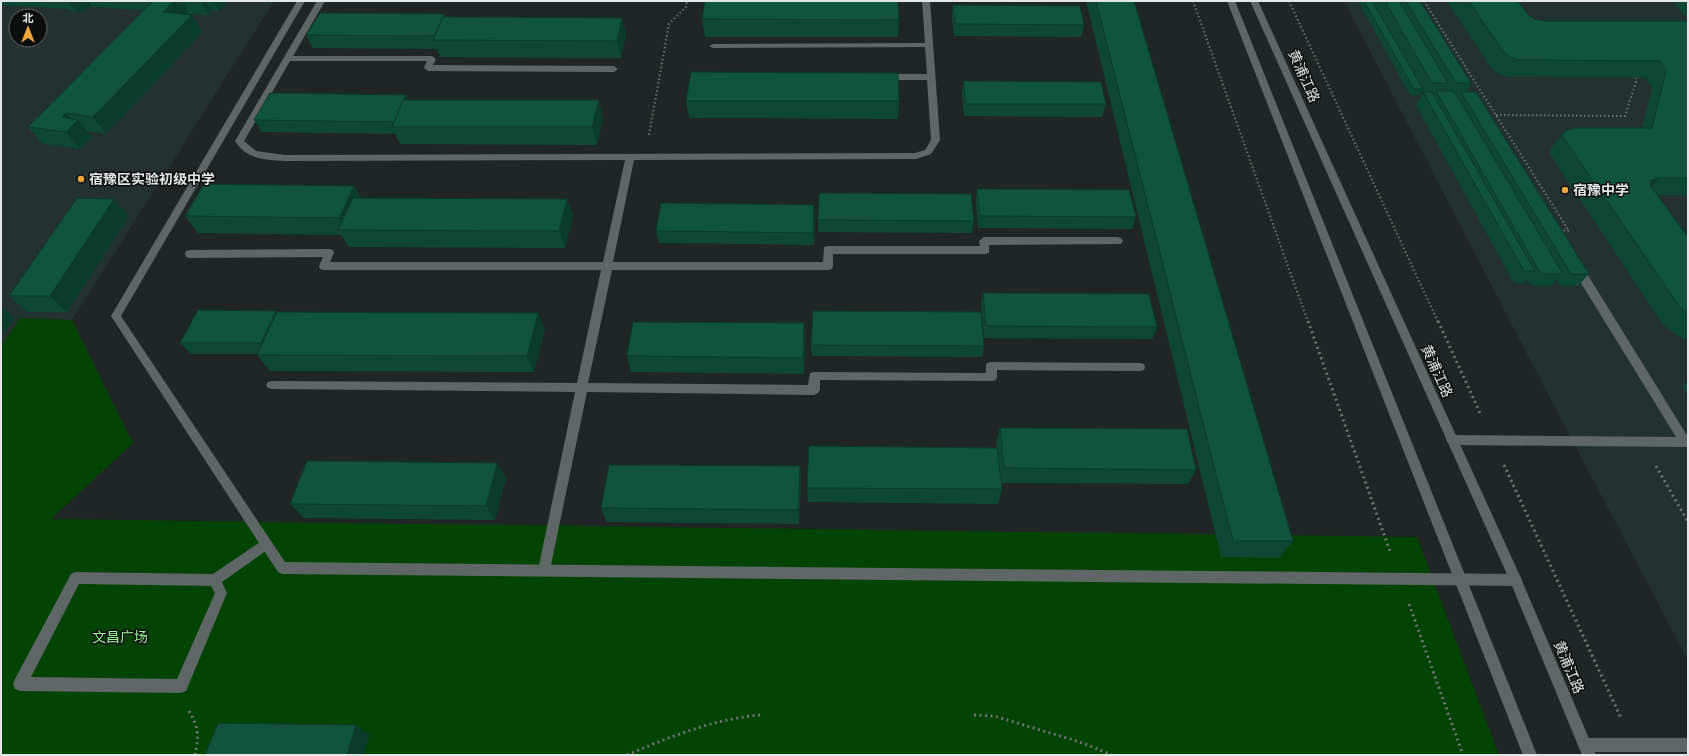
<svg xmlns="http://www.w3.org/2000/svg" width="1689" height="756" viewBox="0 0 1689 756" font-family="Poppins,'Noto Sans SC',sans-serif">
	<style>
		.built { fill: #233130; fill-rule: evenodd }
		.green { fill: #034303 }
		.lines { fill: none; stroke-linecap: round; stroke-linejoin: round }
		.path-far1 { stroke: #6f7473; stroke-width: 2; stroke-dasharray: 1.5 2.5; stroke-linecap: butt }
		.path { stroke: #6f7473; stroke-width: 3; stroke-dasharray: 2 3.5; stroke-linecap: butt }
		.service { fill: #5f6766; fill-rule: evenodd }
		.minor { fill: #5f6766; fill-rule: evenodd }
		.tertiary { fill: #5f6766; fill-rule: evenodd }
		.wall { fill: #0e4835; fill-rule: evenodd }
		.shaded-wall { fill: #0b3b2b }
		.building { fill: #10543e; stroke: #0b3b2b }
		.poi-dot { fill: #eea73c; stroke: #0c0e0e; stroke-width: 1.5 }
		.labels { text-anchor: middle; dominant-baseline: central; stroke-width: 3; stroke-linejoin: round; paint-order: stroke }
		.street-label { font-size: 14px; fill: #e3e7e7; stroke: #0c0e0e }
		.poi-label { font-size: 14px; font-weight: bold; fill: #e3e7e7; stroke: #0c0e0e; text-anchor: start }
		.park-label { font-size: 14px; fill: #9ef998; stroke: #0c0e0e }
	</style>
	<rect width="100%" height="100%" fill="#202625"/>
	<g class="built">
		<path d="M1,1H274L72,320L21,318L1,347ZM16,16H40V40H16Z"/>
		<polygon points="1344,1 1688,1 1688,660 1540,379"/>
	</g>
	<polygon class="green" points="20,318 72,320 133,443 51,519 1417,537 1499,755 1,755 1,347"/>
	<g class="lines">
		<g class="path-far1">
			<polyline points="1193,1 1308,322"/>
			<polyline points="1289,1 1438,322"/>
			<polyline points="1424,1 1569,231 1559,230"/>
			<polyline points="1496,115 1625,116 1636,82 1636,76"/>
			<polyline points="649,135 669,24 686,7 687,1"/>
		</g>
		<g class="path">
			<polyline points="1308,321 1391,554"/>
			<polyline points="1438,321 1481,415"/>
			<polyline points="1504,465 1621,718"/>
			<polyline points="1656,466 1688,522"/>
			<polyline points="1409,604 1463,755"/>
			<path d="M189,711C199,728 199,736 195,755"/>
			<polyline points="974,715 994,716 1080,742 1112,755"/>
			<path d="M627,755C670,737 713,719 760,715"/>
		</g>
		<g class="service">
			<path d="M317,1H325L293,56H432L436,59L433,65L614,66L618,69L614,72L428,71L424,68L427,61H290L244,141L256,151L285,155L915,153L925,150L931,140L927,80H884L880,77L884,74H927L925,47L713,48L709,46L713,44L925,43L922,1H930L940,140L931,154L916,159L634,160L613,262H823L824,247L828,246H980L979,241L984,237H1118L1121,238L1123,241L1121,244L989,245V253L985,254H833V266L832,269L828,270H612L588,383L808,385L810,373L814,372L986,373V366L987,363L991,362L1140,363L1144,364L1145,367L1144,370L1140,371L997,370V377L996,380L992,381L820,380V390L818,393L814,395L587,392L550,570L548,574L544,576L540,574L538,570L575,392L272,389L268,388L266,385L268,382L272,381L577,383L601,270H324L320,269L319,266L323,257L190,258L186,257L185,254L186,251L190,250L329,249L333,250L334,253L330,262H603L625,160L285,161C265,160 246,159 235,141Z"/>
			<polygon points="1577,263 1581,264 1688,437 1688,447 1452,445 1448,443 1446,440 1448,437 1452,435 1676,437 1573,270 1572,267 1573,264"/>
			<path d="M266,538L270,540L272,544L270,548L222,582L227,593L186,691L181,693L20,691L15,689L13,684L15,679L71,574L75,572L213,574ZM79,584L211,586L215,593L177,679L31,677Z"/>
			<polygon points="1585,738 1688,738 1688,752 1585,752 1580,750 1578,745 1580,740"/>
		</g>
		<polygon class="minor" points="297,1 305,1 121,316 285,562 1516,574 1520,576 1522,580 1520,584 1516,586 282,574 278,572 111,316"/>
		<g class="tertiary">
			<polygon points="1227,1 1235,1 1537,755 1523,755"/>
			<polygon points="1250,1 1258,1 1520,576 1596,755 1582,755 1510,581"/>
		</g>
	</g>
	<g class="wall">
		<polygon points="1,1 228,1 219,11 212,10 209,15 189,14 188,15 203,32 106,134 87,131 92,137 80,149 43,144 28,127 144,10 92,7 77,13 66,9 1,5"/>
		<polygon points="1086,1 1134,1 1293,541 1279,558 1221,557"/>
		<path d="M1358,1H1420L1471,83L1466,92L1589,274L1578,286H1560L1557,280L1552,286H1534L1529,283L1528,280L1525,283H1514L1416,105L1423,92L1422,90L1419,95H1410ZM1444,89L1446,91H1442Z"/>
		<polygon points="1447,1 1518,1 1528,15 1535,19 1545,21 1688,21 1688,195 1657,195 1688,237 1688,339 1684,339 1675,334 1662,323 1550,154 1551,148 1565,131 1642,128 1652,88 1646,78 1510,77 1498,74 1491,68"/>
		<polygon points="1672,1 1688,1 1688,19"/>
		<polygon points="953,5 1084,25 1081,37 954,36 952,17"/>
		<polygon points="446,17 622,18 626,35 621,58 440,57 437,49 313,48 306,35"/>
		<polygon points="702,19 899,20 898,37 705,37"/>
		<polygon points="963,81 1106,104 1102,117 964,116 962,94"/>
		<polygon points="408,100 603,118 597,145 400,144 395,134 262,132 254,120"/>
		<polygon points="686,101 899,101 898,119 689,118"/>
		<polygon points="354,186 361,198 567,199 573,216 565,248 349,247 341,235 198,233 185,216"/>
		<polygon points="977,189 1136,217 1132,229 978,228 976,201"/>
		<polygon points="129,216 67,312 27,312 9,296"/>
		<polygon points="815,217 814,245 659,243 656,231"/>
		<polygon points="818,220 974,221 972,233 818,232"/>
		<polygon points="983,293 1157,327 1152,339 984,338 981,305"/>
		<polygon points="276,311 277,312 545,329 534,372 270,371 257,355 257,354 191,354 180,343"/>
		<polygon points="805,339 804,374 631,372 627,356"/>
		<polygon points="811,345 984,346 982,357 812,356"/>
		<polygon points="1688,381 1688,396 1682,386"/>
		<polygon points="1000,428 1196,470 1188,484 1001,483 1002,489 998,504 808,502 807,488 997,448 996,443"/>
		<polygon points="497,463 506,478 495,520 304,518 290,504"/>
		<polygon points="800,466 801,481 799,524 607,522 601,508"/>
	</g>
	<g class="shaded-wall">
		<polygon points="69,1 88,1 92,7 77,13"/>
		<polygon points="174,1 182,1 189,14 174,29 163,12"/>
		<polygon points="200,1 206,1 212,10 209,15"/>
		<polygon points="213,1 228,1 219,11"/>
		<polygon points="192,15 203,32 106,134 93,117"/>
		<polygon points="622,18 626,35 621,58 617,41"/>
		<polygon points="406,95 412,107 394,122"/>
		<polygon points="599,100 603,118 597,145 592,127"/>
		<polygon points="66,113 74,123 78,120 92,137 80,149 66,132 62,117"/>
		<polygon points="1660,178 1644,195 1651,180"/>
		<polygon points="354,186 364,203 346,230 339,218"/>
		<polygon points="114,199 129,216 67,312 50,296"/>
		<polygon points="567,199 573,216 565,248 559,231"/>
		<polygon points="814,205 815,217 814,245 813,233"/>
		<polygon points="1,306 15,318 1,337"/>
		<polygon points="276,311 285,323 270,355 261,343"/>
		<polygon points="538,313 545,329 534,372 527,356"/>
		<polygon points="804,323 805,339 804,374 803,358"/>
		<polygon points="497,463 506,478 495,520 486,506"/>
		<polygon points="800,466 801,481 799,524 798,510"/>
		<polygon points="356,725 370,735 364,755 347,755"/>
	</g>
	<g class="building">
		<polygon points="153,1 174,1 163,12 192,15 93,117 66,113 62,117 78,120 66,132 28,127"/>
		<polygon points="705,1 898,1 899,20 702,19"/>
		<polygon points="1096,1 1134,1 1293,541 1233,541"/>
		<polygon points="1364,1 1372,1 1423,89 1414,89"/>
		<polygon points="1385,1 1399,1 1448,83 1432,83"/>
		<polygon points="1406,1 1420,1 1471,83 1456,83"/>
		<polygon points="1469,1 1518,1 1528,15 1535,19 1545,21 1688,21 1688,178 1660,178 1651,180 1650,185 1688,237 1688,314 1680,307 1563,137 1565,131 1574,128 1652,128 1666,71 1660,61 1522,60 1509,57 1503,51"/>
		<polygon points="953,5 1080,6 1084,25 955,24"/>
		<polygon points="320,13 445,14 444,17 443,17 434,36 306,35"/>
		<polygon points="443,17 622,18 617,41 433,40"/>
		<polygon points="691,72 898,73 899,101 686,101"/>
		<polygon points="963,81 1101,82 1106,104 966,104"/>
		<polygon points="1436,91 1454,91 1563,274 1544,274 1539,271"/>
		<polygon points="1423,92 1432,92 1535,271 1524,271"/>
		<polygon points="1461,92 1476,92 1589,274 1571,274"/>
		<polygon points="270,93 406,95 404,100 403,100 394,122 254,120"/>
		<polygon points="403,100 599,100 592,127 392,127"/>
		<polygon points="204,184 354,186 339,218 185,216"/>
		<polygon points="977,189 1129,190 1136,217 980,216"/>
		<polygon points="819,193 971,194 974,221 818,220"/>
		<polygon points="77,198 114,199 50,296 9,296"/>
		<polygon points="353,198 567,199 559,231 338,230"/>
		<polygon points="661,203 814,205 813,233 656,231"/>
		<polygon points="983,293 1149,294 1157,327 986,326"/>
		<polygon points="198,310 276,311 261,343 180,343"/>
		<polygon points="813,311 981,312 984,346 811,345"/>
		<polygon points="277,312 538,313 527,356 257,355"/>
		<polygon points="633,322 804,323 803,358 627,356"/>
		<polygon points="1000,428 1187,429 1196,470 1004,468"/>
		<polygon points="809,446 997,448 1002,489 807,488"/>
		<polygon points="307,461 497,463 486,506 290,504"/>
		<polygon points="609,465 800,466 798,510 601,508"/>
		<polygon points="218,723 356,725 347,755 205,755"/>
	</g>
	<g class="poi-dot">
		<circle cx="81" cy="179" r="4"/>
		<circle cx="1565" cy="190" r="4"/>
	</g>
	<g class="labels">
		<g class="street-label">
			<text transform="translate(1304 76) rotate(66)">黄浦江路</text>
			<text transform="translate(1437 371) rotate(66)">黄浦江路</text>
			<text transform="translate(1569 667) rotate(67)">黄浦江路</text>
		</g>
		<g class="poi-label">
			<text x="89" y="179">宿豫区实验初级中学</text>
			<text x="1573" y="190">宿豫中学</text>
		</g>
		<g class="park-label">
			<text x="120" y="637">文昌广场</text>
		</g>
	</g>
	<rect width="1689" height="756" fill="none" stroke="#e3e7e7" stroke-width="4"/>
	<g transform="translate(28 28)"><circle r="19" fill="#0c0e0e" stroke="#626565"/>
	<path d="M0-3L7 15L0 10L-7 15Z" fill="#eea73c"/>
	<text y="-6" font-size="11" font-weight="bold" text-anchor="middle" fill="#e3e7e7">北</text>
	</g>
</svg>
